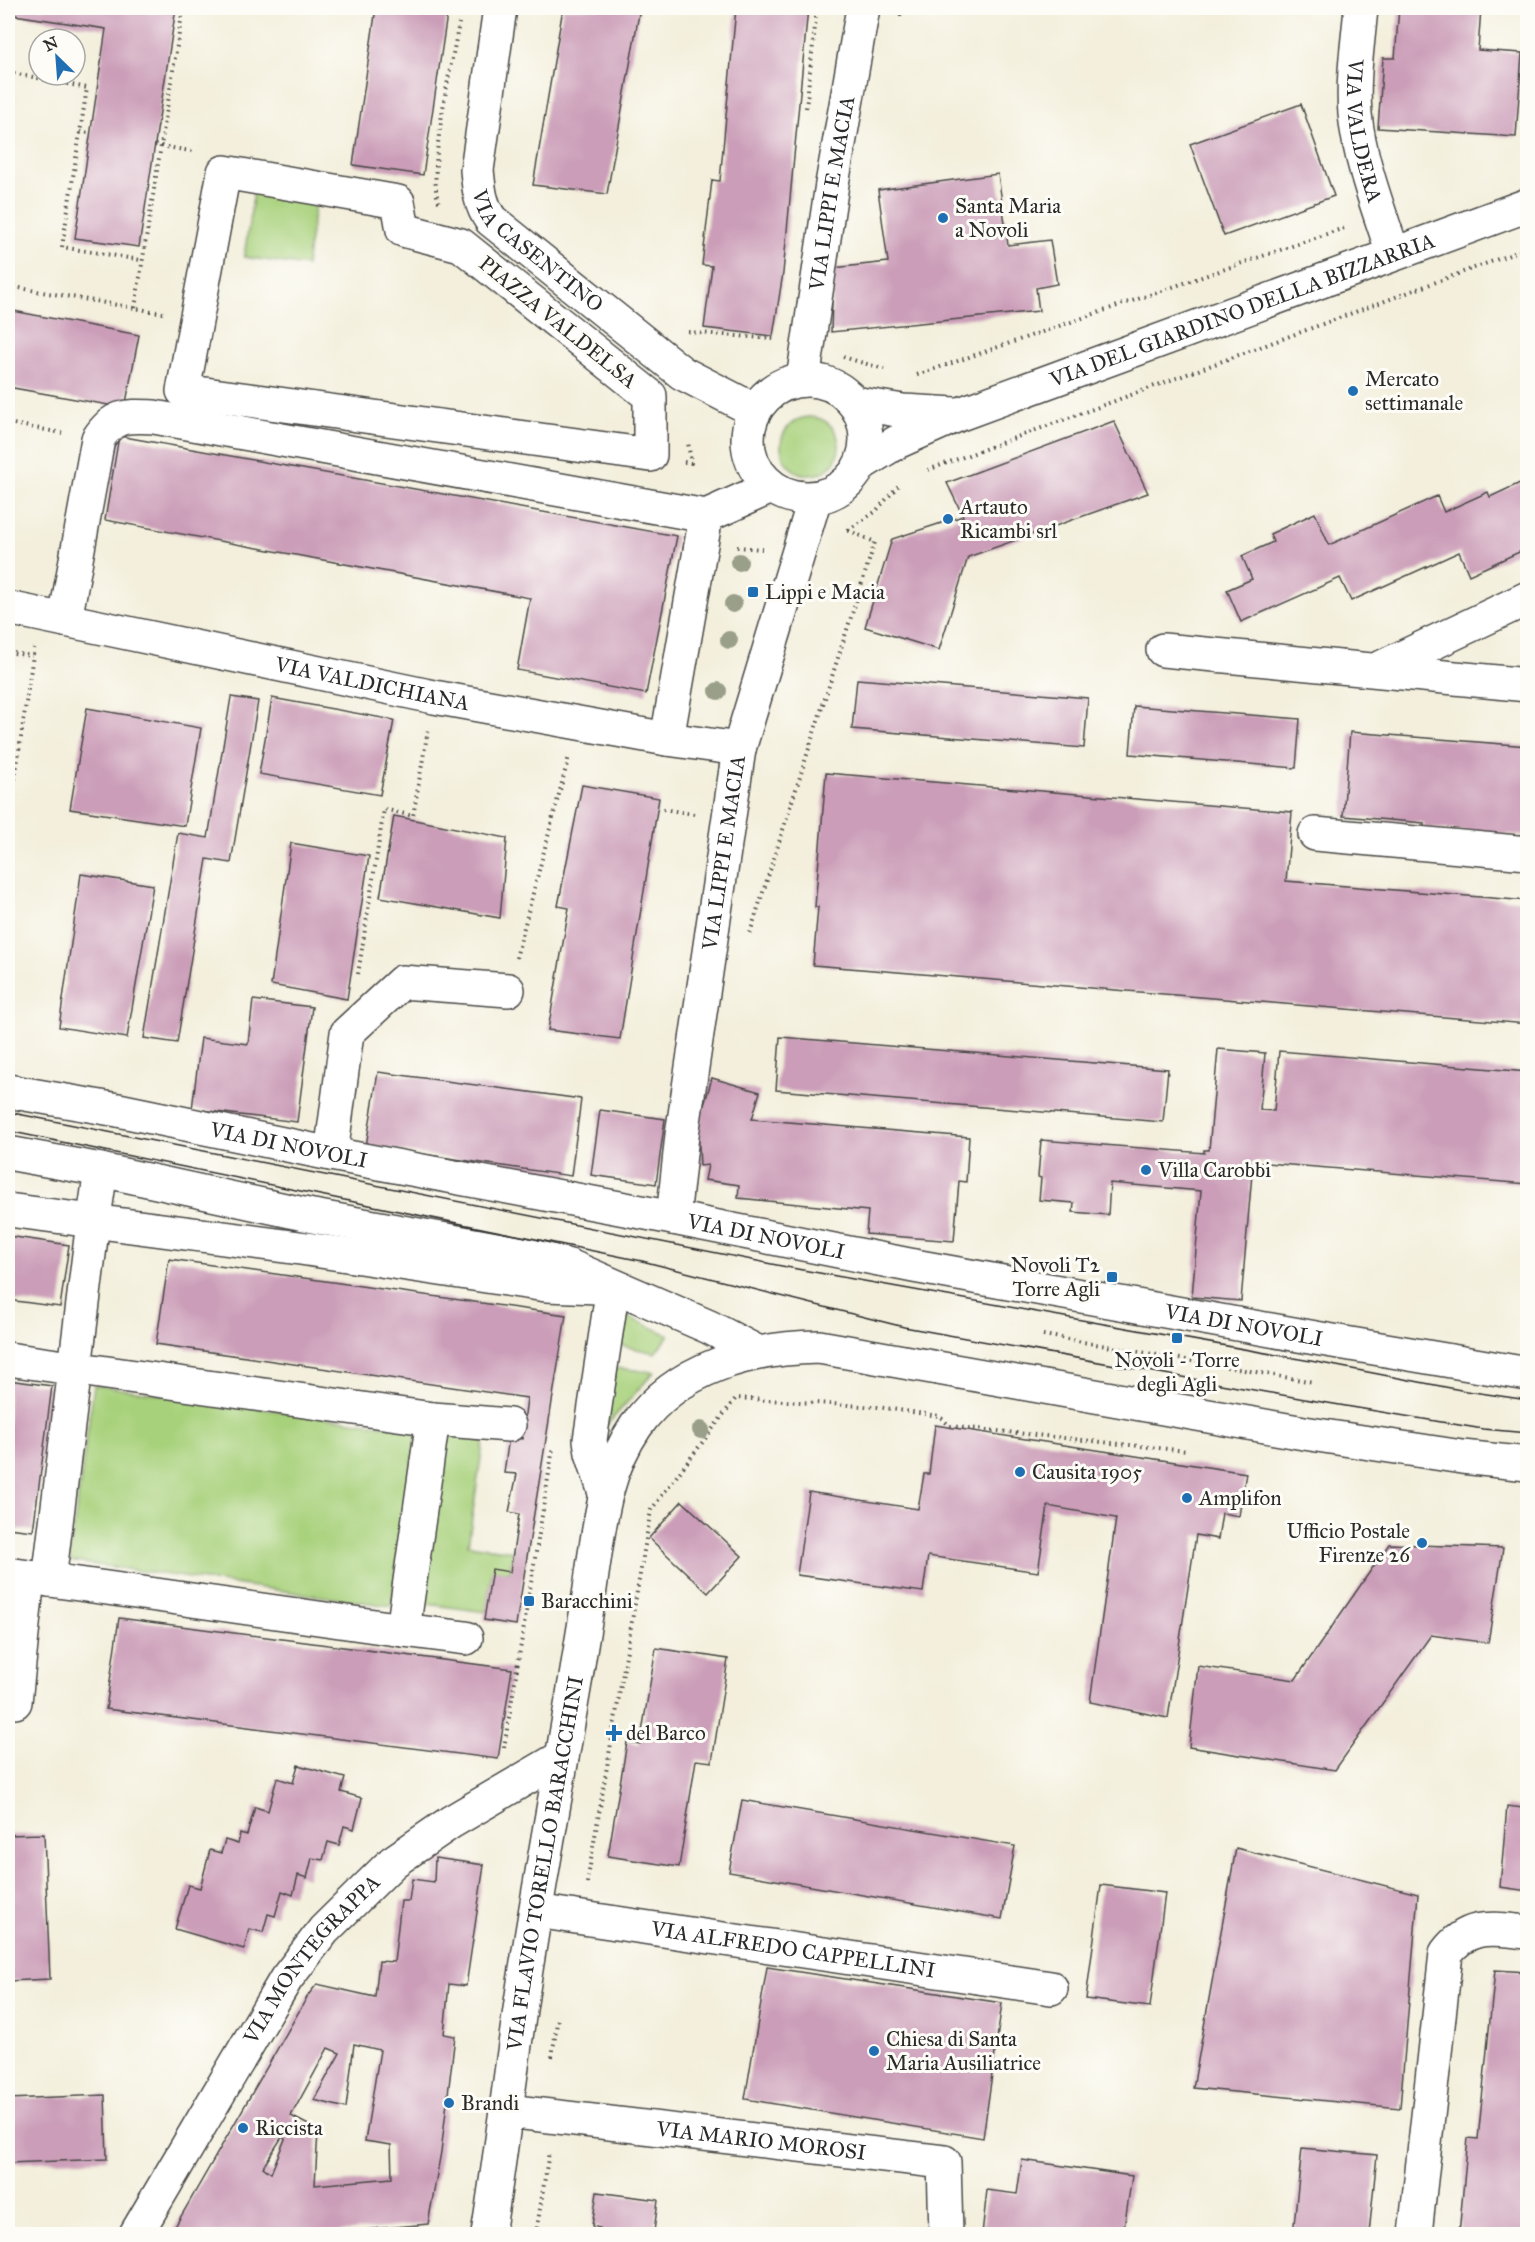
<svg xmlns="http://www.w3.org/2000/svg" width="1535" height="2242" viewBox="0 0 1535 2242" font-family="'IM FELL Great Primer',serif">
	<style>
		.green { fill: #a8d17c; stroke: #6a7e54; stroke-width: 1.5 }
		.building { fill: #cb9db8; fill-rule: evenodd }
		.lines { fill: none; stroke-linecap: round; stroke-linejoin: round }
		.minor-casing { stroke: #494846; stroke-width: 36 }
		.path { stroke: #494846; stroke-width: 4; stroke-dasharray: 1.5 4.5; stroke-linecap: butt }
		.minor { stroke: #fff; stroke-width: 33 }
		.tram { stroke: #2b2b2b; stroke-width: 1.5 }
		.tree { fill: #999f88 }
		.poi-dot { fill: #1f6fb2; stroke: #fdfcf7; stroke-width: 2 }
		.labels { text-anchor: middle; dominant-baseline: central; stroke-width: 6; stroke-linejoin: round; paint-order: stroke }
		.street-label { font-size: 21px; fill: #2b2b2b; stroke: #fdfcf7 }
		.poi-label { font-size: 21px; fill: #2b2b2b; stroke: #fdfcf7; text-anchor: start }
	</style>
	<rect width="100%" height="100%" fill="#fdfcf7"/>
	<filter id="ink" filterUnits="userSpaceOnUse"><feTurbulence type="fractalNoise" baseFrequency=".0167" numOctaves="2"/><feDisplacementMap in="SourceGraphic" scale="12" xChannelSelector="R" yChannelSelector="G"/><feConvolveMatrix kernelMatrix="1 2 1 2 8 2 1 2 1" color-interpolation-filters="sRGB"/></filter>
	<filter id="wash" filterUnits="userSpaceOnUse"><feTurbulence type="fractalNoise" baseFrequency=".008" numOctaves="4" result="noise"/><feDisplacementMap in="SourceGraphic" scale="24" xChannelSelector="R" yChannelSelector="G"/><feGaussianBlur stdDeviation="1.35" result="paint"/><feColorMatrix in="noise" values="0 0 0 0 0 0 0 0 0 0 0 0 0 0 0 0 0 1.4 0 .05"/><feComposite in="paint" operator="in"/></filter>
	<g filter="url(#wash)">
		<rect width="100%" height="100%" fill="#f3efdc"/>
		<g class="green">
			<polygon points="254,190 316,199 306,266 244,257"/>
			<circle cx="810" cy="446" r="29"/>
			<polygon points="624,1315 669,1335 655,1353 618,1345"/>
			<polygon points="615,1368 654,1372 606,1426"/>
			<polygon points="94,1385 417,1430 391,1606 69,1561"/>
			<polygon points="444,1432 484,1437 468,1545 513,1551 510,1572 492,1570 486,1612 420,1603"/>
		</g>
		<g id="blocks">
			<g class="building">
				<polygon points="8,8 176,8 139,247 75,238 106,29 8,14"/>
				<polygon points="376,8 448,8 423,175 353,165"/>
				<polygon points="563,8 640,8 607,194 533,185"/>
				<polygon points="736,8 808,8 783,273 773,336 704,328 712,266 702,265 712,180 720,181"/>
				<polygon points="1399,8 1481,8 1478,50 1522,53 1516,137 1378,128 1383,58 1395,58"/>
				<polygon points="1301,104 1334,196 1224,236 1190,144"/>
				<polygon points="998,174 1008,245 1050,240 1057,284 1036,288 1039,311 831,332 833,268 888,262 878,190"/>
				<polygon points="8,310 139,335 125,408 8,387"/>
				<polygon points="1114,421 1148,493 968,557 939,650 865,627 892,539 963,516 947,483"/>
				<polygon points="119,436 677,536 646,694 517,670 530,598 105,520"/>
				<polygon points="1522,482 1528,494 1528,548 1469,575 1459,552 1351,601 1340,578 1241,622 1227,590 1252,579 1242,556 1273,542 1270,534 1315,513 1329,545 1437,496 1444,512 1488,492 1490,497"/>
				<polygon points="857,679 1088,698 1084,748 852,729"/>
				<polygon points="231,697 258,701 231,863 207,859 177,1043 144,1038 178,833 208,838"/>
				<polygon points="272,698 394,720 380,795 259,774"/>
				<polygon points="1134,706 1300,719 1296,768 1130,754"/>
				<polygon points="87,708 201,728 185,826 70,809"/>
				<polygon points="1350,732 1528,746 1528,836 1424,828 1424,823 1343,816"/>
				<polygon points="826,773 1292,812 1286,881 1528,901 1528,1024 813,965 818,907 815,907"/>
				<polygon points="582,785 659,798 620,1039 548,1030 569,908 558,906"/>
				<polygon points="394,816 507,838 500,918 380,897"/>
				<polygon points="291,843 369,856 347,999 271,985"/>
				<polygon points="81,874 153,885 127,1038 59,1027"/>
				<polygon points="253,1000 312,1007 297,1122 192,1109 201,1038 248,1044"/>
				<polygon points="780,1037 1168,1069 1163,1122 776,1090"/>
				<polygon points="1218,1049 1265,1053 1260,1110 1274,1111 1279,1051 1528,1072 1528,1184 1253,1162 1241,1301 1192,1297 1201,1191 1110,1183 1108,1215 1073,1212 1074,1203 1039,1200 1041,1178 1038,1177 1041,1140 1204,1153 1204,1150 1209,1150"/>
				<polygon points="378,1072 581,1099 571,1176 366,1146"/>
				<polygon points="712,1078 760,1092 752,1119 969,1137 966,1182 959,1181 954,1241 866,1234 868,1211 738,1198 739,1185 705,1180 708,1165 700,1166 698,1126"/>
				<polygon points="600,1110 665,1119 656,1184 591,1175"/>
				<polygon points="8,1236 69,1245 60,1307 8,1300"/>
				<polygon points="169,1259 566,1315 516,1625 484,1620 492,1569 510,1572 519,1514 509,1512 517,1474 504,1473 509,1437 522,1439 527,1398 156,1344"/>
				<polygon points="8,1380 52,1386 33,1531 8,1528"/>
				<polygon points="935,1425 1246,1473 1239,1516 1222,1513 1218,1539 1196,1535 1168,1718 1090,1702 1116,1518 1048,1506 1038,1572 928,1556 923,1592 797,1575 809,1492 918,1509 924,1474 929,1474"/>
				<polygon points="682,1501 742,1556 708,1593 649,1538"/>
				<polygon points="1389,1544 1503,1548 1488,1643 1431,1635 1335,1770 1189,1747 1198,1666 1295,1680"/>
				<polygon points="119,1618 512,1669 498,1759 106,1709"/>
				<polygon points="656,1648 728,1659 712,1762 696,1760 679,1867 608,1856 627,1742 640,1744"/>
				<polygon points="298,1765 345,1778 341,1792 362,1798 354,1829 344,1826 339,1845 328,1842 323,1860 312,1858 307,1878 298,1875 293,1895 282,1891 275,1916 268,1914 263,1932 249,1929 244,1949 175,1929 188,1885 200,1888 210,1850 221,1853 225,1840 238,1844 240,1833 247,1835 255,1807 268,1811 277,1778 293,1783"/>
				<polygon points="1526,1777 1528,1777 1528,1891 1500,1887 1507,1806 1523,1808"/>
				<polygon points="742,1800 1015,1846 1002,1919 729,1872"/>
				<polygon points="44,1834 50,1979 8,1981 8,1835"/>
				<polygon points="1236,1848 1418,1894 1400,2108 1193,2088"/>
				<path d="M435,1858L484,1865L466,1986L449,1984L444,2034L455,2036L441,2152L428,2224L318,2234H173L172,2232L309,1994L317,1984L375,1997L379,1961L394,1962L401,1901H409L412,1879L434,1882ZM354,2044L380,2050L365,2141L391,2145L392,2178L315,2185L318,2130L291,2116L328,2048L340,2053L314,2100L346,2108ZM282,2137L285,2139L271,2173L263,2167Z"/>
				<polygon points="1101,1885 1165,1893 1150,2007 1086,1999"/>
				<polygon points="767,1967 1002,2003 983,2138 745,2099"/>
				<polygon points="1495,1970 1528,1972 1528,2234 1459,2234 1468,2138 1478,2139"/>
				<polygon points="105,2095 107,2159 8,2163 8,2099"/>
				<polygon points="1302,2148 1377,2155 1369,2234 1293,2234"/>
				<polygon points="1022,2160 1132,2176 1123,2234 982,2234 987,2190 1017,2194"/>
				<polygon points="597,2192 658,2200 654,2232 660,2234 599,2234 600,2228 592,2226"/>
			</g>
		</g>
	</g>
	<g filter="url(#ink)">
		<use href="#blocks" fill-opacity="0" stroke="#494846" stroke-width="1.5"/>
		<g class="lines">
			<g class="minor-casing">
				<g id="minor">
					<path id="s1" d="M500,8L477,170C479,190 480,204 491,220L682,373L754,410"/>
					<path id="s2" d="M1361,8C1358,43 1352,79 1355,114C1359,158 1379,211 1393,253"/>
					<polygon points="224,172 398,202 403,230 461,245 650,396 650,455 183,391"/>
					<circle cx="807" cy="439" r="59"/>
					<path id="s3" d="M803,380L832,184L863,8"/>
					<polyline points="854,403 903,411 955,414"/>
					<path id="s4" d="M861,464L897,442L960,414L1528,205"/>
					<path id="s5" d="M8,608L434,697L667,739L739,749"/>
					<path d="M65,620L98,439C114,414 127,416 154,417L706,516L771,487"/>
					<polyline points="1163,650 1528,685"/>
					<polyline points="1378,669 1528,598"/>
					<polyline points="667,739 706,516"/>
					<polyline points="1315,834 1528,853"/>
					<path id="s6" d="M8,1091L118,1110L331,1154L673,1218L914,1266L1321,1339L1528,1374"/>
					<polyline points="8,1153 101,1170 313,1216 524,1254 569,1266 709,1327 757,1352"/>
					<polyline points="331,1154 347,1033 402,982 508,990"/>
					<polyline points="8,1210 300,1248 546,1285 599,1287"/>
					<path id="s7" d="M673,1218L682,1135L739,749L815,498"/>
					<polyline points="8,1359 433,1419 403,1630 8,1574"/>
					<polyline points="433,1419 509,1425"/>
					<polyline points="605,1493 592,1453 590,1440 613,1286"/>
					<polyline points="49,1580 91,1238 101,1170"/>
					<polyline points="403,1630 466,1638"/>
					<polyline points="15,1702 28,1577"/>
					<path id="s8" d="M536,1911L1051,1988"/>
					<path id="s9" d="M507,2111L944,2162L946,2234"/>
					<path id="s10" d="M136,2234L286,1979L324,1930L393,1862L451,1822L562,1757"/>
					<path id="s11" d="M488,2234C503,2142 513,2049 528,1957C543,1862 561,1766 577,1671C582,1638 588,1606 592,1574C600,1521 605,1471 636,1426C677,1367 751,1348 819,1347L1304,1433L1462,1457L1528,1464"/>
					<path d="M1415,2234L1446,1953C1469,1922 1493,1929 1528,1932"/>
				</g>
			</g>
			<g class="path">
				<polyline points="900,16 902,8"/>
				<polyline points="8,72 87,88 62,247 141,260"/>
				<polyline points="806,108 817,8"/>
				<polyline points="80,132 90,133"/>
				<polyline points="155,145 196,152"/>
				<path d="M439,202C426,176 453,57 459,23"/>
				<polyline points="8,286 163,313"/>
				<polyline points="135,308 183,8"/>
				<polyline points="688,332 774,339"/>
				<polyline points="843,357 884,369"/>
				<polyline points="917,375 1347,227"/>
				<polyline points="8,423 62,433"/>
				<polyline points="684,462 691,463 688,442"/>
				<polyline points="928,470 1528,248"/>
				<polyline points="848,530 875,512 898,486"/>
				<polyline points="737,547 762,549"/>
				<polyline points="8,652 32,656"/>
				<polyline points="663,809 694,814"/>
				<polyline points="8,827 34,648"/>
				<polyline points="750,933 875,542 847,530"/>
				<polyline points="516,958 569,756"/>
				<polyline points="358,974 384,809 413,816 428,730"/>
				<polyline points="1043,1335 1313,1382"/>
				<polyline points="504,1748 553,1448"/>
				<polyline points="587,1883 651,1510 736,1398 878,1407 939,1416 950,1426 1187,1451"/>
				<polyline points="552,2057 558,2016"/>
				<polyline points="536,2234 549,2152"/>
			</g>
			<use href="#minor" class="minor"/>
			<g class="tram">
				<polyline points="8,1112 797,1269 1316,1362 1466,1391 1528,1400"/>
				<polyline points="8,1131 642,1261 904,1327 1310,1400 1483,1429 1528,1433"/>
			</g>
		</g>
		<g class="tree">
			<circle cx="739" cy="562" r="9"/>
			<circle cx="733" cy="604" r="9"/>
			<circle cx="729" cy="640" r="9"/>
			<circle cx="718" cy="691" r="9"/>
			<circle cx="701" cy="1430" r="9"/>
		</g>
	</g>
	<g class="poi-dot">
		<circle cx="943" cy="218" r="6"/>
		<circle cx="1353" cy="391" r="6"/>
		<circle cx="948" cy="519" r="6"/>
		<rect x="747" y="586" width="12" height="12" rx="3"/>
		<circle cx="1146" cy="1170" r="6"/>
		<rect x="1106" y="1271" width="12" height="12" rx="3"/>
		<rect x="1171" y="1332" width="12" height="12" rx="3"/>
		<circle cx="1020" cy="1472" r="6"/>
		<circle cx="1187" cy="1498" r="6"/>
		<circle cx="1422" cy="1543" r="6"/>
		<rect x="523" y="1595" width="12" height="12" rx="3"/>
		<path d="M611 1724h6v6h6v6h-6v6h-6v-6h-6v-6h6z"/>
		<circle cx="874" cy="2051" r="6"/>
		<circle cx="449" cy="2103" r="6"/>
		<circle cx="243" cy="2128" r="6"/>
	</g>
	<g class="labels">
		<g class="street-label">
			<text stroke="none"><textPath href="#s2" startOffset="124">VIA VALDERA</textPath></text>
			<text stroke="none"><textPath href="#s3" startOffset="189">VIA LIPPI E MACIA</textPath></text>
			<text stroke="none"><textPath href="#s1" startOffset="270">VIA CASENTINO</textPath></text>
			<text stroke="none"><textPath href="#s4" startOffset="412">VIA DEL GIARDINO DELLA BIZZARRIA</textPath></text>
			<text transform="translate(558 322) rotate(39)">PIAZZA VALDELSA</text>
			<text stroke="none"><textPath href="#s5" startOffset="372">VIA VALDICHIANA</textPath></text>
			<text stroke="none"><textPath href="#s7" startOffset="369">VIA LIPPI E MACIA</textPath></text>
			<text stroke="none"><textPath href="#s6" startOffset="286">VIA DI NOVOLI</textPath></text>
			<text stroke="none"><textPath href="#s6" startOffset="772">VIA DI NOVOLI</textPath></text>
			<text stroke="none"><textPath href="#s6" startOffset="1258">VIA DI NOVOLI</textPath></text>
			<text stroke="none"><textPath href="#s11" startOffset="375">VIA FLAVIO TORELLO BARACCHINI</textPath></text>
			<text stroke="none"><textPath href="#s8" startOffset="260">VIA ALFREDO CAPPELLINI</textPath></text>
			<text stroke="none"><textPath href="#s10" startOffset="327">VIA MONTEGRAPPA</textPath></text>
			<text stroke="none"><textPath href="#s9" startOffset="256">VIA MARIO MOROSI</textPath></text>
		</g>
		<g class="poi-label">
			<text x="955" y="206">Santa Maria<tspan x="955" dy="24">a Novoli</tspan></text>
			<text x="1365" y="379">Mercato<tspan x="1365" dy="24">settimanale</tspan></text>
			<text x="960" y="507">Artauto<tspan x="960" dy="24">Ricambi srl</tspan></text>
			<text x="765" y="592">Lippi e Macia</text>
			<text x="1158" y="1170">Villa Carobbi</text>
			<text x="1100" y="1265" text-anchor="end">Novoli T2<tspan x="1100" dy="24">Torre Agli</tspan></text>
			<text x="1177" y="1360" text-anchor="middle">Novoli - Torre<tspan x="1177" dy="24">degli Agli</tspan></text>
			<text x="1032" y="1472">Causita 1905</text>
			<text x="1199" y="1498">Amplifon</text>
			<text x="1410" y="1531" text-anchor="end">Ufficio Postale<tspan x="1410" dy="24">Firenze 26</tspan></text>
			<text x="541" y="1601">Baracchini</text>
			<text x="626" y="1733">del Barco</text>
			<text x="886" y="2039">Chiesa di Santa<tspan x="886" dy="24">Maria Ausiliatrice</tspan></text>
			<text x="461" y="2103">Brandi</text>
			<text x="255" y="2128">Riccista</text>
		</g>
	</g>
	<rect width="1535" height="2242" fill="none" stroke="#fdfcf7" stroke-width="30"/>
	<g transform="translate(57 57) rotate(335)"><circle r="28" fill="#fdfcf7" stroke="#a9a8a5" stroke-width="1.5"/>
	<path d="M0-4.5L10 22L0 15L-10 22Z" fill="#1f6fb2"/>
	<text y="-9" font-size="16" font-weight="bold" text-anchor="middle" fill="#2b2b2b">N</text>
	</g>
</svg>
